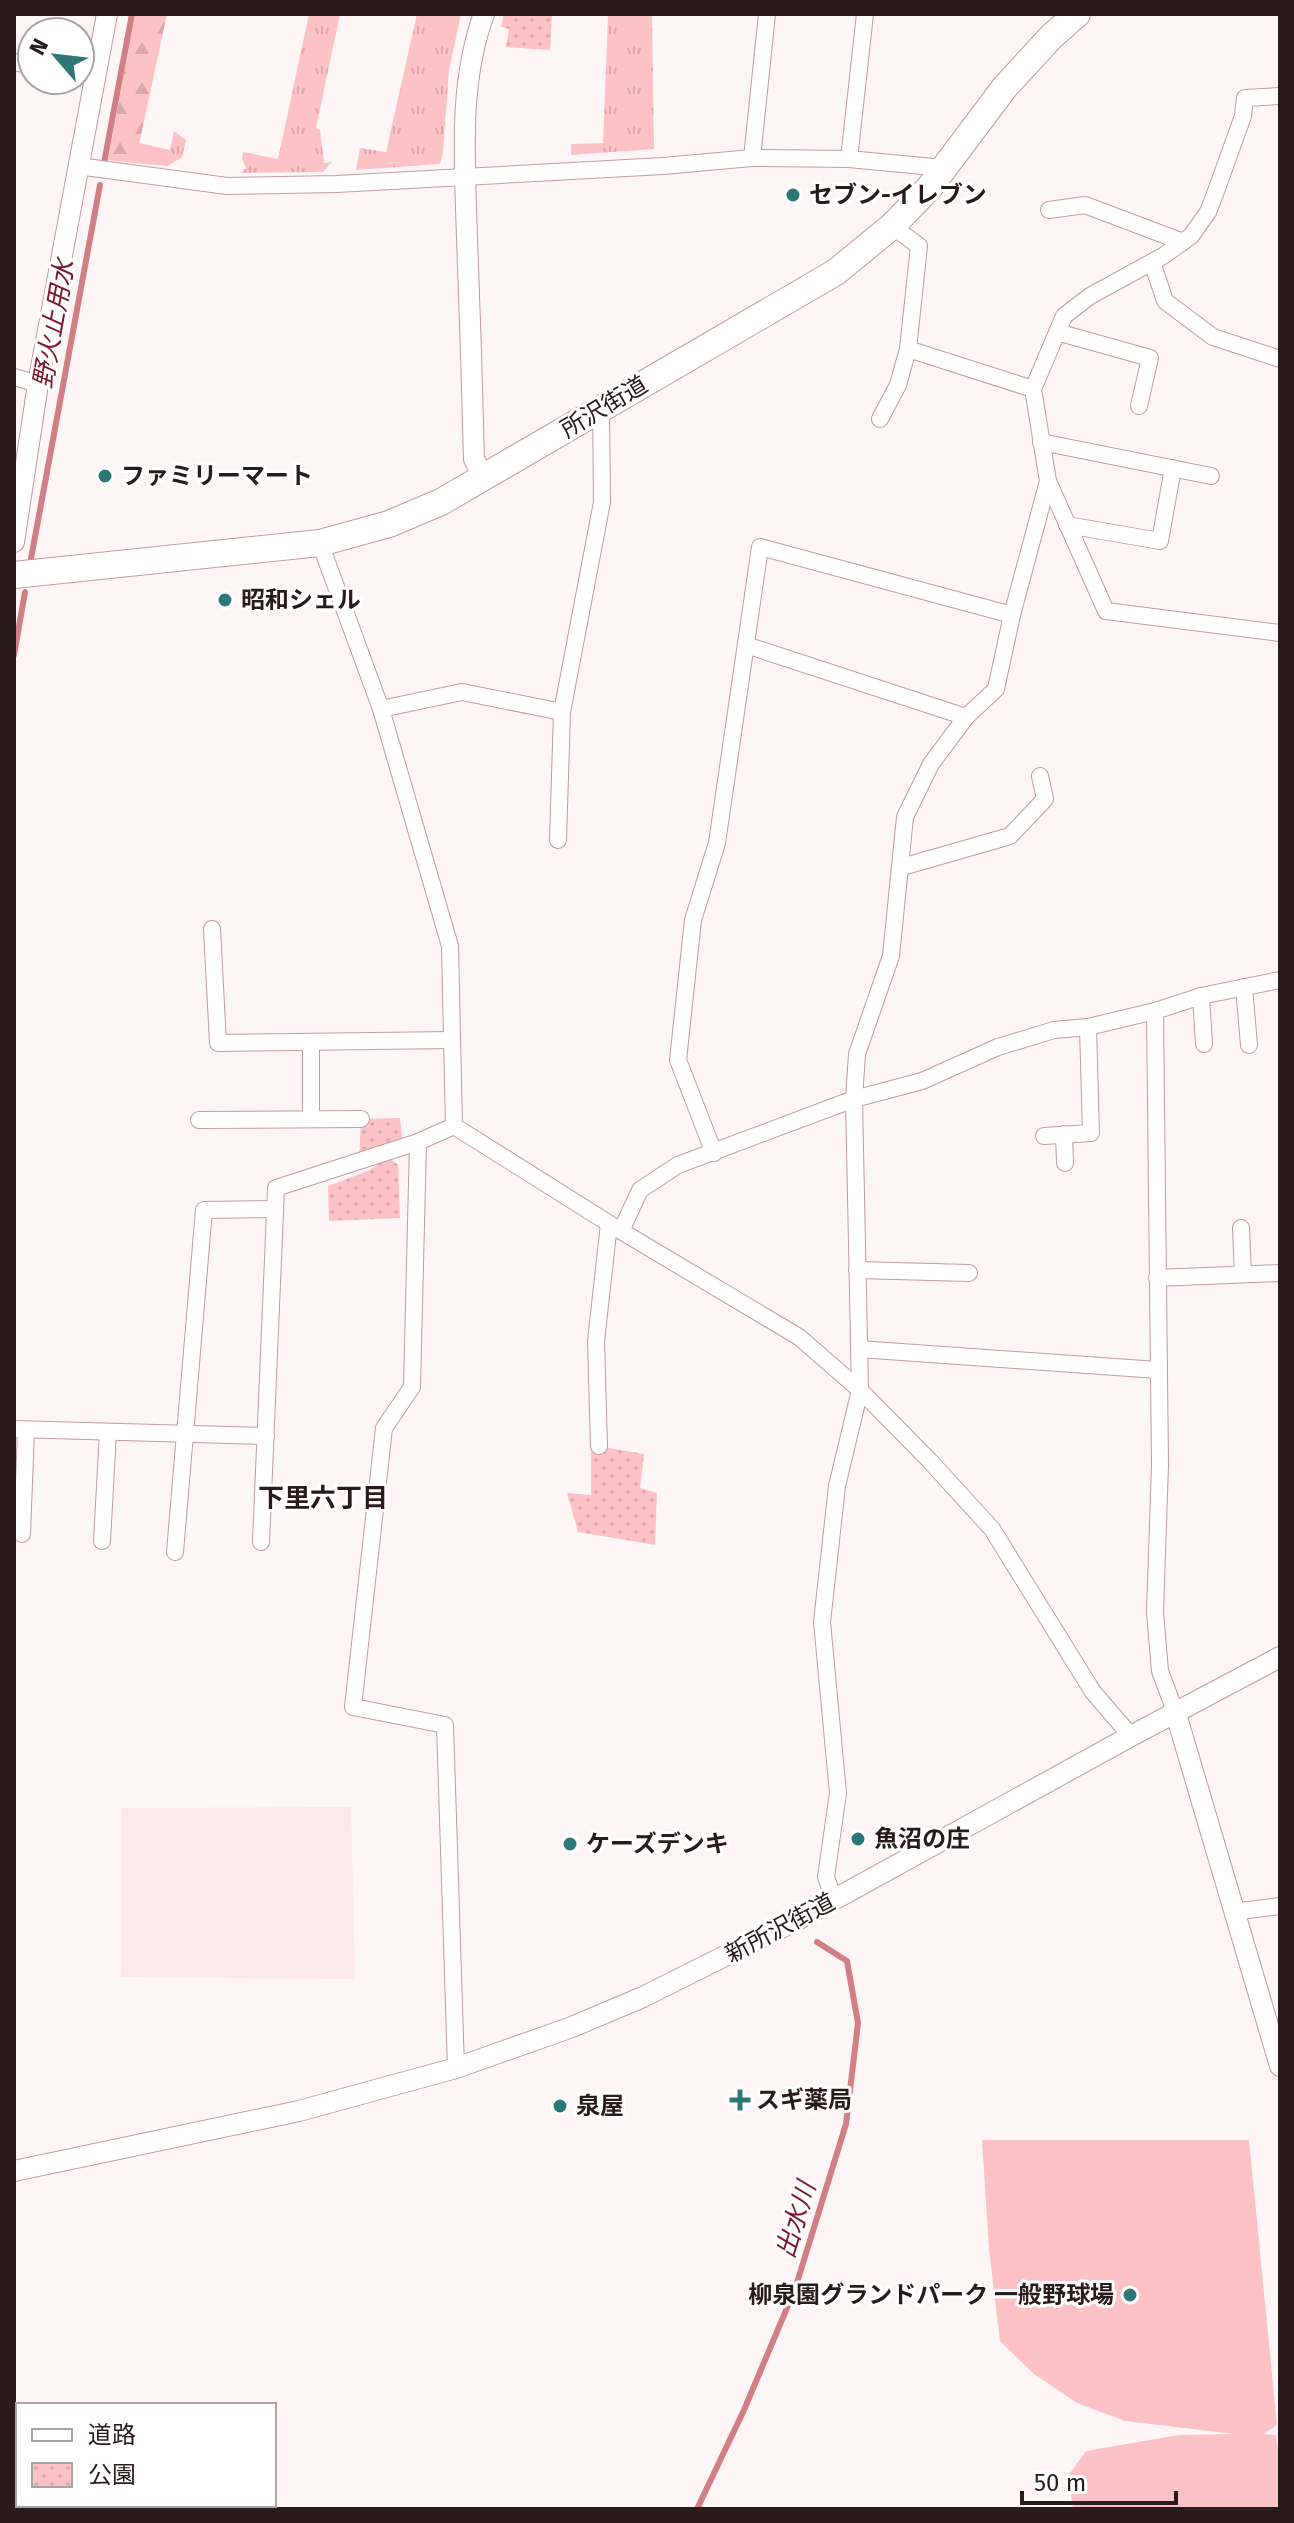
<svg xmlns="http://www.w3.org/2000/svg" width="1294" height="2523" viewBox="0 0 1294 2523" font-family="'Fira Sans','Noto Sans JP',sans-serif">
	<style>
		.built { fill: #fee9ea }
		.grass { fill: url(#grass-tufts) }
		.forest { fill: url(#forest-firs) }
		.park { fill: url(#park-dots) }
		.pitch { fill: #fdc2c5 }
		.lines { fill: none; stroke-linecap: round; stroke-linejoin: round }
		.stream { stroke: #d17e84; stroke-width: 6 }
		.minor-casing { stroke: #c39b9d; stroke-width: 18 }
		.tertiary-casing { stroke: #c39b9d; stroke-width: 22 }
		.primary-casing { stroke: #c39b9d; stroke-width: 28 }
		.minor { stroke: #fff; stroke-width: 16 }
		.tertiary { stroke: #fff; stroke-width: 20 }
		.primary { stroke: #fff; stroke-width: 26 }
		.poi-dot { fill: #2d7777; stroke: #fff; stroke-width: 3 }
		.labels { text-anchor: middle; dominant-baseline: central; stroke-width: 6; stroke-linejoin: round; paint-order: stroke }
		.poi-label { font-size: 24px; font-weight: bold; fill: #291a1b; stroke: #fff; text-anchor: start }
		.street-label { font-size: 24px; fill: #291a1b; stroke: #fff }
		.water-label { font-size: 26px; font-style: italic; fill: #7b162b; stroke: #fff }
		.neighbourhood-label { font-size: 26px; font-weight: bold; fill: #291a1b; stroke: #fff }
	</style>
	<defs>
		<pattern id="grass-tufts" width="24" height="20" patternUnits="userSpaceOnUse" patternTransform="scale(2)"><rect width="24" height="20" fill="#fdc2c5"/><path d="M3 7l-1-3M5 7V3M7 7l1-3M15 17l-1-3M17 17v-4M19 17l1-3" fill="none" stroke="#d9a6a9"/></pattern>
		<pattern id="forest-firs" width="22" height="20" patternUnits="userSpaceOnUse" patternTransform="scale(2)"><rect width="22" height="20" fill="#fdc2c5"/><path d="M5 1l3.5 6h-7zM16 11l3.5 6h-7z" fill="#d9a6a9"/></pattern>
		<pattern id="park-dots" width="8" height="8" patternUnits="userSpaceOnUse" patternTransform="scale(2)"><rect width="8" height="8" fill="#fdc2c5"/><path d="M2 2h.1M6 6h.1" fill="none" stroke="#d9a6a9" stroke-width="1.8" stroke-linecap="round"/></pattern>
	</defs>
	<rect width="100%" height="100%" fill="#fef5f6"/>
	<polygon class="built" points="351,1807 355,1979 121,1977 122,1808"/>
	<g class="grass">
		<polygon points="309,14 340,14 316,128 320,130 324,163 332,162 323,172 241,173 246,168 242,159 243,152 278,159"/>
		<polygon points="417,14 461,14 449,70 443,152 440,164 356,170 360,148 386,152"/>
		<polygon points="608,14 652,14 654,149 571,155 571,144 603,143"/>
		<polygon points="174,131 186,140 182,157 168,166 135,163 139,143 170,150"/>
	</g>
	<polygon class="forest" points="135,14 167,14 135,163 108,160"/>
	<g class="park">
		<polygon points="504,14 552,14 550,50 506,47 509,29 501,27"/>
		<polygon points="400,1118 403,1146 359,1161 361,1119"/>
		<polygon points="388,1157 398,1165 400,1218 329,1221 328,1186 370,1170"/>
		<polygon points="591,1445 644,1454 640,1488 657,1493 655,1545 578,1532 567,1493 591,1495"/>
	</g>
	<polygon class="pitch" points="982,2140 1249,2140 1277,2425 1263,2434 1276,2435 1280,2464 1280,2509 1073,2509 1068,2476 1086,2451 1179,2435 1235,2434 1125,2421 1077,2403 1034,2374 1000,2341 989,2249"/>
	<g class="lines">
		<g class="stream">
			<polyline points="104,163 132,14"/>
			<polyline points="30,564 100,185"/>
			<polyline points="14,655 25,592"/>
			<polyline points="697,2509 744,2410 795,2289 846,2124 858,2023 847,1961 817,1942"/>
		</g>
		<g class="minor-casing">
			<g id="minor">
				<polyline points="14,62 32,66"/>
				<polyline points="1280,96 1245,98 1243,116 1215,194 1208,212 1191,236 1163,256 1090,296 1064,316 1033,389 1048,481 1106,611 1280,633"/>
				<polyline points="752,158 767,14"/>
				<polyline points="849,159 865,14"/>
				<polyline points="78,166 227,186 337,184 663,166 752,158 849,159 944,168"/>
				<polyline points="1049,210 1085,205 1183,242"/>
				<polyline points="1152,262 1165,301 1213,337 1280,359"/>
				<polyline points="1057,332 1150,358 1139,406"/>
				<polyline points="908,349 1033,389"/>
				<polyline points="14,377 38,384"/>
				<polyline points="880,419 898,385 908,349 919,246 892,226"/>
				<polyline points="1041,442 1211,476"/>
				<polyline points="1067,525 1160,541 1173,468"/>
				<polyline points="320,543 381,709 450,946 454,1126 621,1231 799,1337 860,1390 929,1460 992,1529 1093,1692 1131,1736"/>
				<polyline points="746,645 966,717"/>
				<polyline points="381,709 462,692 562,712"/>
				<polyline points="558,840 562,712 602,502 601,408"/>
				<polyline points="902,867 1010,836 1045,799 1040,776"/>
				<polyline points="212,929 218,1043 452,1040"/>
				<polyline points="1244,987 1249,1045"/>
				<polyline points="1201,996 1204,1044"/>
				<polyline points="1155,1011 1160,1465 1155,1612 1160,1671 1176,1714"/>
				<polyline points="311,1042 311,1118"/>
				<polyline points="199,1120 361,1119"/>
				<polyline points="1064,1134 1065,1163"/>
				<polyline points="1044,1136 1091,1133 1088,1027"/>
				<polyline points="418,1142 412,1387 384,1428 353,1707 445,1725 456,2068"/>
				<polyline points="714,1153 678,1060 693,920 717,843 760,547 1012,615"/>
				<polyline points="1241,1228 1243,1274"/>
				<polyline points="621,1231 640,1190 678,1165 854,1099 922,1081 998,1047 1054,1030 1088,1027 1155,1011 1201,996 1280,980"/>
				<polyline points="857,1270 969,1273"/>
				<polyline points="1157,1278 1280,1273"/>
				<polyline points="859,1349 1158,1370"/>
				<polyline points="14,1429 266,1436"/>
				<polyline points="599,1446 596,1341 609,1224"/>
				<polyline points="22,1534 26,1430"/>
				<polyline points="102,1541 108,1432"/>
				<polyline points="261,1542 276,1188 418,1142 454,1126"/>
				<polyline points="175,1552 204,1210 274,1209"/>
				<polyline points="834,1900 826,1877 838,1793 822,1622 837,1486 860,1390 854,1099 857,1054 891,956 905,817 931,764 966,717 996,689 1012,615 1048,481"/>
				<polyline points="1233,1912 1280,1906"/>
			</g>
		</g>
		<g class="tertiary-casing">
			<g id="tertiary">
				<path d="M484,14C458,84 465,165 467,238C470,312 472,385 474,459L484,479"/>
				<polyline points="14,542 38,384 107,14"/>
				<polyline points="1176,1714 1280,2066"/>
				<polyline points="14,2171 299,2111 456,2068 572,2027 643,1997 797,1920 1131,1736 1280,1657"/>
			</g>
		</g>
		<g class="primary-casing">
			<polyline id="primary" points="14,575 320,543 389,524 441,502 836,272 892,226 929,188 1005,87 1051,37 1077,14"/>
		</g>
		<use href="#minor" class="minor"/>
		<use href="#tertiary" class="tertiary"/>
		<use href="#primary" class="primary"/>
	</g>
	<g class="poi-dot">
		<circle cx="793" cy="195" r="8"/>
		<circle cx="105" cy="476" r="8"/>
		<circle cx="225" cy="600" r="8"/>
		<circle cx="858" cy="1839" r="8"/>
		<circle cx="570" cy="1844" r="8"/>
		<path d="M736 2088h8v8h8v8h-8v8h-8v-8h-8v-8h8z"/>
		<circle cx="560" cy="2106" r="8"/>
		<circle cx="1130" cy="2295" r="8"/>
	</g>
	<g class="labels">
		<g class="poi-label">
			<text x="809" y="195">セブン-イレブン</text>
			<text x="121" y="476">ファミリーマート</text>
			<text x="241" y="600">昭和シェル</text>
			<text x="874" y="1839">魚沼の庄</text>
			<text x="586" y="1844">ケーズデンキ</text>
			<text x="756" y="2100">スギ薬局</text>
			<text x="576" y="2106">泉屋</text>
			<text x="1114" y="2295" text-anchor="end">柳泉園グランドパーク 一般野球場</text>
		</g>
		<g class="street-label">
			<text transform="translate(604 407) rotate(-31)">所沢街道</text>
			<text transform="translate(780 1928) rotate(-28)">新所沢街道</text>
		</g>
		<g class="water-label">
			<text transform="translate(54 324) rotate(-80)">野火止用水</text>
			<text transform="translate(796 2220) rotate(-73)">出水川</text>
		</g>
		<g class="neighbourhood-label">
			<text x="323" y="1498">下里六丁目</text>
		</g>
	</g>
	<rect width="1294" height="2523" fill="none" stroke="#291a1b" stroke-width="32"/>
	<rect x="16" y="2403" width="260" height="104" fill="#ffffff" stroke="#a9a3a4" stroke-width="2"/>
	<rect x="32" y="2429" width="40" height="12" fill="#ffffff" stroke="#a9a3a4" stroke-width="2"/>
	<text x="88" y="2443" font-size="24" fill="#291a1b">道路</text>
	<rect x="32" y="2463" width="40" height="24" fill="url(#park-dots)" stroke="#a9a3a4" stroke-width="2"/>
	<text x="88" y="2483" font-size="24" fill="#291a1b">公園</text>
	<g transform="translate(56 56) rotate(298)"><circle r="38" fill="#ffffff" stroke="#a9a3a4" stroke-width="2"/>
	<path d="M0-6L14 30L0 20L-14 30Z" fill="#2d7777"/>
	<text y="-12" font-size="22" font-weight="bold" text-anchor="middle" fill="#291a1b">N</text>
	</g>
	<path d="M1022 2491v12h154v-12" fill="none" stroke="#291a1b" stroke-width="4"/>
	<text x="1034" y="2491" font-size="24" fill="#291a1b" stroke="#ffffff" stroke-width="6" paint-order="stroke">50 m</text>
</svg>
